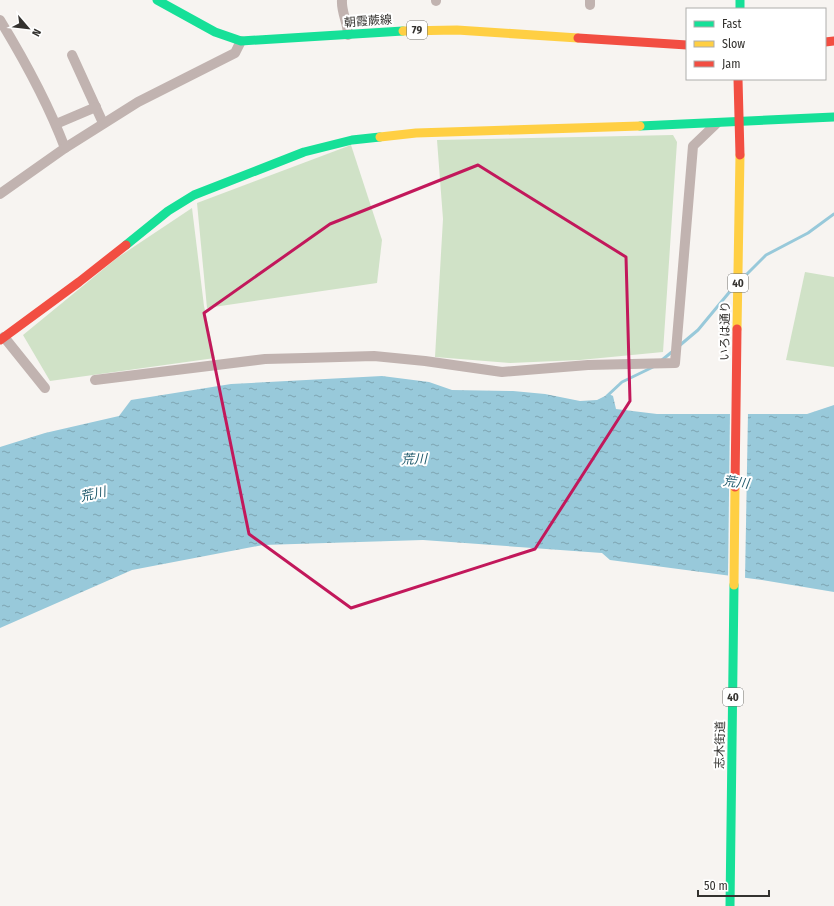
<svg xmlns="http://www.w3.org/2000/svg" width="834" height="906" viewBox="0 0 834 906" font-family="'Fira Sans Condensed','Noto Sans JP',sans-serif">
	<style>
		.garden { fill: #d0e2c7 }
		.water { fill: url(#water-ripples) }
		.pier { fill: #f7f4f1 }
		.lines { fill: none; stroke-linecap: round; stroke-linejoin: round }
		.stream { stroke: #98c9da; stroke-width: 3 }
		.street { stroke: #c1b3b0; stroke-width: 10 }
		.fast { stroke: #16e098; stroke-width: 9 }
		.slow { stroke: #ffcf43; stroke-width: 9 }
		.jam { stroke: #f24e42; stroke-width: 9 }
		.slow-bridge { stroke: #ffcf43; stroke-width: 9 }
		.jam-bridge { stroke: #f24e42; stroke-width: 9 }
		.marked { fill: none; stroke: #c2185b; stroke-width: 3; stroke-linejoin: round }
		.labels { text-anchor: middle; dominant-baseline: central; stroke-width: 4; stroke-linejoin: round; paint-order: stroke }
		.shield { fill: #fff; stroke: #71706d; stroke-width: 1 }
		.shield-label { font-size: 11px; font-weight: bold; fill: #34322f }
		.street-label { font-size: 12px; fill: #34322f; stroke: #fff }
		.water-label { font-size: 13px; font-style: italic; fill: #205a6c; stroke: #fff }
	</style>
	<defs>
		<pattern id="water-ripples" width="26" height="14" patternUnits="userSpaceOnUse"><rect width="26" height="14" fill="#98c9da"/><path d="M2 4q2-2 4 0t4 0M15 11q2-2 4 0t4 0" fill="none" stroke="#7da4b1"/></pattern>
	</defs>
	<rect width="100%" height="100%" fill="#f7f4f1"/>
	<g class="garden">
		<polygon points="673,135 677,142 663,352 580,360 510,363 435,357 443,219 437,140"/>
		<polygon points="351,145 382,240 377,283 207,308 197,203"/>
		<polygon points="192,208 204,306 215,358 50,381 23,335 117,258"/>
		<polygon points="805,272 834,277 834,367 786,360"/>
	</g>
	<polygon class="water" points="382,376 429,382 452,390 513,391 545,394 580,401 597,400 609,394 613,396 616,409 657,414 807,414 834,405 834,592 762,580 610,560 602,553 423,540 263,545 132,570 0,628 0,447 45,433 119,416 131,400 231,384"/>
	<polygon class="pier" points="730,412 748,412 745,580 728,577"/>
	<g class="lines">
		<g class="stream">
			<polyline points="743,278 766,255 808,233 834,214"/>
			<polyline points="679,346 698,330 732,289"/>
			<polyline points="662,360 673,351"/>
			<polyline points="607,396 622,382 653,367"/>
		</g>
		<g class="street">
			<path d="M342,0C341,12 348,23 348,35"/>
			<polyline points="436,0 436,1"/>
			<polyline points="590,5 590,0"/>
			<path d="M0,20C25,61 48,103 65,148"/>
			<polyline points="72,55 103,123"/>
			<polyline points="56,124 96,107"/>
			<polyline points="0,194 65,148 138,102 235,53 241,41"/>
			<polyline points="4,337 45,388"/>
			<polyline points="95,380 265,359 305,358 374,356 425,361 502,372 588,365 675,363 693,146 717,123"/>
		</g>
		<g class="fast">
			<polyline points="157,0 215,32 241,41 403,31"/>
			<polyline points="740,0 740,9"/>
			<polyline points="640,126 834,117"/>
			<polyline points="126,245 168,211 194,195 304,152 352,140 380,137"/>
			<polyline points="730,906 734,585"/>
		</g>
		<g class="slow">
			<polyline points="403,31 457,30 578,38"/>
			<polyline points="380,137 416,133 640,126"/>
			<polyline points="734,585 735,487"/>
		</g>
		<g class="jam">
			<polyline points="578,38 687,45"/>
			<polyline points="825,42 834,41"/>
			<polyline points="0,340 79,282 126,245"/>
		</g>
		<polyline class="slow-bridge" points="737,329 740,155"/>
		<g class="jam-bridge">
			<polyline points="738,79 740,155"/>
			<polyline points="735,487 737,329"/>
		</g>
	</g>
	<path class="marked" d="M478,165L626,257L630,401L535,549L351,608L249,534L204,313L330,224Z"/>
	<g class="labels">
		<g class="shield">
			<rect x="407" y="21" width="20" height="18" rx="3"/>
			<rect x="728" y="274" width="20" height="18" rx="3"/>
			<rect x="723" y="688" width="20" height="18" rx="3"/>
		</g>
		<g class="shield-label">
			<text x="417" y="30">79</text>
			<text x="738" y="283">40</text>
			<text x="733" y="697">40</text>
		</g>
		<g class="street-label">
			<text transform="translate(368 21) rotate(-4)">朝霞蕨線</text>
			<text transform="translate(725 331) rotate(-89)">いろは通り</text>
			<text transform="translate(720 745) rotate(-89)">志木街道</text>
		</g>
		<g class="water-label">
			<text transform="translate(414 459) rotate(-1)">荒川</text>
			<text transform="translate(736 482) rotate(7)">荒川</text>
			<text transform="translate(93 494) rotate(-13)">荒川</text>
		</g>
	</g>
	<rect x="686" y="8" width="140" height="72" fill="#ffffff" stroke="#aeadac"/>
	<rect x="694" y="21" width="20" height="6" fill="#16e098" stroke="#aeadac"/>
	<text x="722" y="28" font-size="12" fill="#34322f">Fast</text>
	<rect x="694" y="41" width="20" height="6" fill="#ffcf43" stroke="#aeadac"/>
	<text x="722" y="48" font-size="12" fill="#34322f">Slow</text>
	<rect x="694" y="61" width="20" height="6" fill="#f24e42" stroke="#aeadac"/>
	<text x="722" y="68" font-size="12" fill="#34322f">Jam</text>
	<g transform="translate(28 28) rotate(118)" stroke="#ffffff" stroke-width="3" paint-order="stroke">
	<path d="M0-3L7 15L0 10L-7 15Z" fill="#34322f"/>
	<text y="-6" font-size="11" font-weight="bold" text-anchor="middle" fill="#34322f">N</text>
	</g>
	<path d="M698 890v6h71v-6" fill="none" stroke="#34322f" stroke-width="2"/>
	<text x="704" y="890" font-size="12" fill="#34322f" stroke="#ffffff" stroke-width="3" paint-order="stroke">50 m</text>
</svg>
